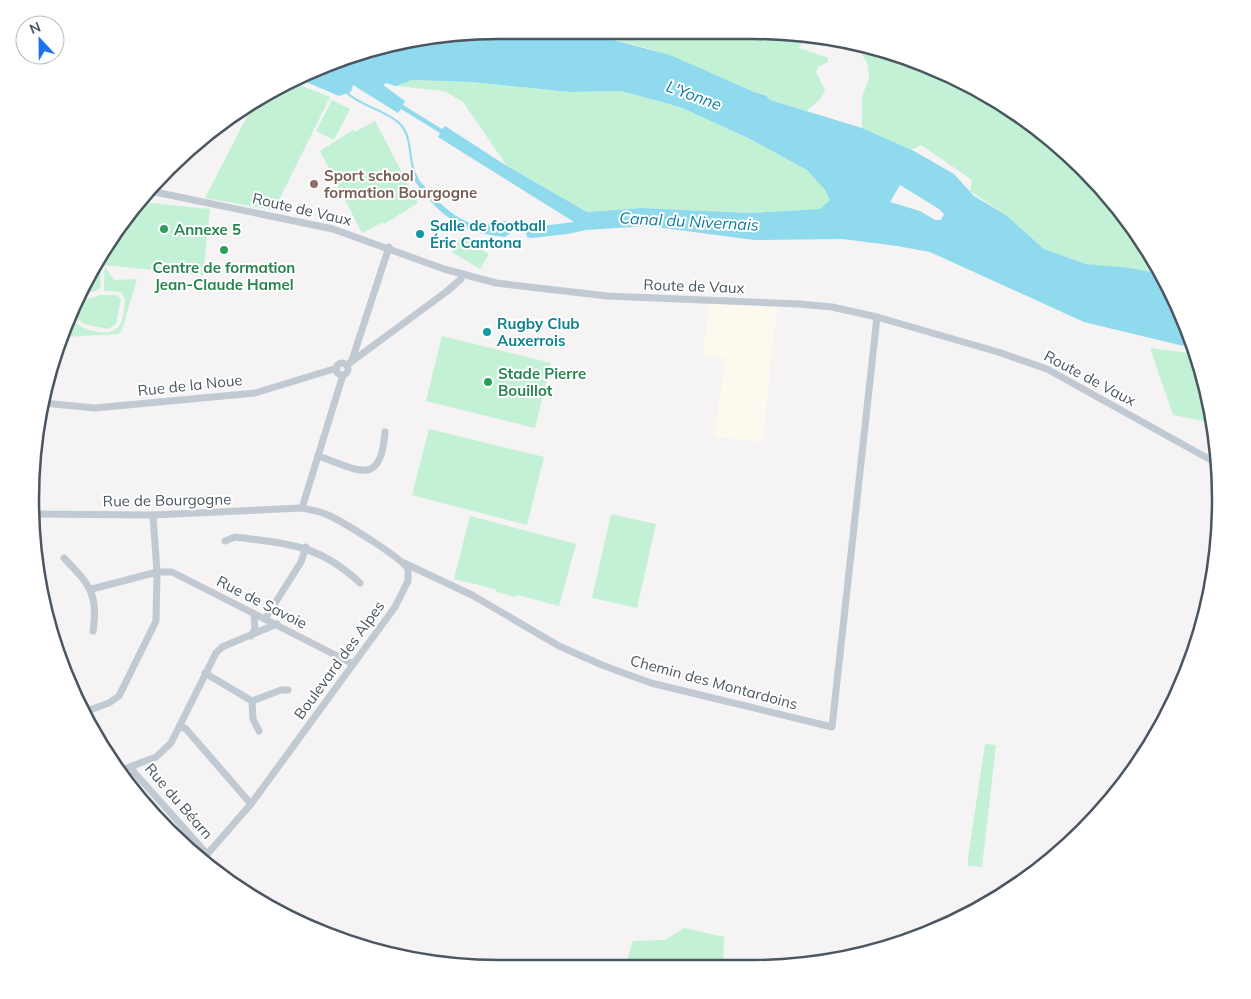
<svg xmlns="http://www.w3.org/2000/svg" width="1251" height="999" viewBox="0 0 1251 999" font-family="Mulish,sans-serif">
	<style>
		.commercial { fill: #fdf9ef }
		.green { fill: #c3f1d5 }
		.water { fill: #90daee; fill-rule: evenodd }
		.lines { fill: none; stroke-linecap: round; stroke-linejoin: round }
		.stream { stroke: #90daee; stroke-width: 2 }
		.minor { stroke: #c1cad2; stroke-width: 7 }
		.education-dot { fill: #8d6e63; stroke: #fff; stroke-width: 2 }
		.leisure-dot { fill: #2e9e5b; stroke: #fff; stroke-width: 2 }
		.culture-dot { fill: #0f9aa8; stroke: #fff; stroke-width: 2 }
		.labels { text-anchor: middle; dominant-baseline: central; stroke-width: 4; stroke-linejoin: round; paint-order: stroke }
		.education-label { font-size: 15px; font-weight: bold; fill: #785e54; stroke: #fff; text-anchor: start }
		.street-label { font-size: 15px; fill: #4a5661; stroke: #fff }
		.culture-label { font-size: 15px; font-weight: bold; fill: #0d838f; stroke: #fff; text-anchor: start }
		.leisure-label { font-size: 15px; font-weight: bold; fill: #27864d; stroke: #fff; text-anchor: start }
		.water-label { font-size: 16px; font-style: italic; fill: #0c7c9b; stroke: #fff }
		.rim { fill: none; stroke: #4a5661; stroke-width: 2.5 }
	</style>
	<rect width="100%" height="100%" fill="#f5f3f3"/>
	<polygon class="commercial" points="709,303 777,307 763,442 714,437 725,359 703,355"/>
	<g class="green">
		<polygon points="500,30 782,31 837,42 836,48 802,43 799,48 828,58 828,62 818,67 816,72 825,90 820,99 807,111 770,100 766,94 754,92 651,49 596,35 577,39 453,36"/>
		<polygon points="857,46 903,55 986,93 1061,146 1158,265 1162,273 1086,264 1044,249 1006,215 970,191 972,180 921,145 911,150 862,128 862,96 869,79 868,65"/>
		<polygon points="412,80 471,82 570,92 621,91 680,107 748,138 807,170 825,190 830,200 821,209 750,213 641,208 587,212 507,166 463,102 444,91 396,86"/>
		<polygon points="292,82 330,97 274,210 205,198 255,101 265,93"/>
		<polygon points="332,100 350,109 334,140 316,131"/>
		<polygon points="375,121 418,203 384,224 383,222 362,233 320,151 353,130 355,132"/>
		<path d="M141,202L210,209L203,275L104,265L114,280L137,279L122,330L119,334L63,337L68,326L74,322C84,330 109,339 119,326C124,320 124,307 125,299L121,292L104,291L105,248Z"/>
		<polygon points="461,237 489,254 480,269 452,252"/>
		<polygon points="97,259 102,259 100,289 79,297"/>
		<polygon points="100,295 117,295 121,299 116,324 108,329 84,324 76,318 78,302"/>
		<polygon points="442,336 551,363 535,428 426,401"/>
		<polygon points="1150,348 1197,354 1212,418 1208,422 1173,415"/>
		<polygon points="429,429 544,457 527,525 412,495"/>
		<polygon points="611,514 656,524 637,608 592,598"/>
		<polygon points="470,516 576,544 559,606 518,595 515,597 497,592 495,589 454,579"/>
		<polygon points="985,744 996,745 982,867 968,866 968,858"/>
		<polygon points="684,928 724,937 723,968 624,969 633,941 665,940"/>
	</g>
	<g class="water">
		<path d="M595,35L670,55L754,92L766,95L770,100L862,128L914,151L954,174L974,196L1006,215L1044,249L1086,264L1130,268L1162,274L1196,349L1084,322L930,252L897,246L842,239L754,240L648,226L586,230L568,234L531,238L527,237L525,228L574,222L438,137L440,133L401,109L398,113L353,85L351,92L339,96L299,79L378,46L453,36L577,39ZM412,80L471,82L570,92L621,91L680,107L748,138L807,170L825,190L830,200L820,209L750,213L641,208L587,212L507,166L445,126L442,129L403,105L405,101L383,85L386,83L396,86ZM900,185L939,209L944,214L941,220H935L920,211L890,202Z"/>
		<path d="M412,177L417,178C433,195 451,219 475,224C486,227 499,219 511,222L510,233L505,237C460,233 436,213 412,177Z"/>
	</g>
	<g class="lines">
		<g class="stream">
			<polyline points="596,36 601,30"/>
			<path d="M347,93C361,106 389,112 400,124C414,138 407,164 418,179"/>
		</g>
		<g class="minor">
			<polyline points="150,191 333,229 444,269 496,283 607,296 799,304 832,307 877,317 998,352 1047,369 1218,464"/>
			<polyline points="352,360 389,247"/>
			<circle cx="342" cy="369" r="6"/>
			<polyline points="347,365 446,292 461,279 462,274"/>
			<polyline points="43,403 95,408 255,393 337,368"/>
			<path d="M318,456C357,469 381,489 385,432"/>
			<polyline points="302,508 343,375"/>
			<path d="M32,514L153,515L302,508C311,510 320,511 328,515C343,522 401,557 408,569V581L395,607L251,804L203,859"/>
			<path d="M225,541L235,537C288,544 319,544 360,583"/>
			<path d="M64,558C89,584 99,594 93,631"/>
			<polyline points="404,563 472,595 559,646 602,665 651,683 832,727 877,317"/>
			<polyline points="92,589 157,572 172,572 353,664"/>
			<polyline points="265,619 301,562 306,547"/>
			<polyline points="251,636 255,629 254,614"/>
			<polyline points="205,673 252,701 281,690 288,690"/>
			<polyline points="252,701 253,719 259,731"/>
			<polyline points="84,712 109,703 119,696 156,621 157,572 153,515"/>
			<polyline points="180,726 186,729 251,804"/>
			<polyline points="132,766 134,772 207,854"/>
			<polyline points="119,771 156,757 171,743 216,653 222,647 277,624"/>
		</g>
	</g>
	<circle class="education-dot" cx="314" cy="184" r="5"/>
	<g class="leisure-dot">
		<circle cx="164" cy="229" r="5"/>
		<circle cx="224" cy="250" r="5"/>
		<circle cx="488" cy="382" r="5"/>
	</g>
	<g class="culture-dot">
		<circle cx="420" cy="234" r="5"/>
		<circle cx="487" cy="332" r="5"/>
	</g>
	<g class="labels">
		<g class="education-label">
			<text x="324" y="175">Sport school<tspan x="324" dy="17">formation Bourgogne</tspan></text>
		</g>
		<g class="street-label">
			<text transform="translate(302 209) rotate(13)">Route de Vaux</text>
			<text transform="translate(694 286) rotate(2)">Route de Vaux</text>
			<text transform="translate(1090 378) rotate(28)">Route de Vaux</text>
			<text transform="translate(190 385) rotate(-6)">Rue de la Noue</text>
			<text transform="translate(167 500) rotate(-1)">Rue de Bourgogne</text>
			<text transform="translate(262 602) rotate(27)">Rue de Savoie</text>
			<text transform="translate(339 660) rotate(-54)">Boulevard des Alpes</text>
			<text transform="translate(714 682) rotate(15)">Chemin des Montardoins</text>
			<text transform="translate(179 801) rotate(49)">Rue du Béarn</text>
		</g>
		<g class="culture-label">
			<text x="430" y="225">Salle de football<tspan x="430" dy="17">Éric Cantona</tspan></text>
			<text x="497" y="323">Rugby Club<tspan x="497" dy="17">Auxerrois</tspan></text>
		</g>
		<g class="leisure-label">
			<text x="174" y="229">Annexe 5</text>
			<text x="224" y="267" text-anchor="middle">Centre de formation<tspan x="224" dy="17">Jean-Claude Hamel</tspan></text>
			<text x="498" y="373">Stade Pierre<tspan x="498" dy="17">Bouillot</tspan></text>
		</g>
		<g class="water-label">
			<text transform="translate(694 95) rotate(20)">L'Yonne</text>
			<text transform="translate(689 221) rotate(3)">Canal du Nivernais</text>
		</g>
	</g>
	<path d="M0 0H1251V999H0ZM499 39H752A460 460 0 0 1 1212 499V500A460 460 0 0 1 752 960H499A460 460 0 0 1 39 500V499A460 460 0 0 1 499 39Z" fill="#fff" fill-rule="evenodd"/>
	<path class="rim" d="M499 39H752A460 460 0 0 1 1212 499V500A460 460 0 0 1 752 960H499A460 460 0 0 1 39 500V499A460 460 0 0 1 499 39Z"/>
	<g transform="translate(40 40) rotate(338)"><circle r="24" fill="#ffffff" stroke="#b7bbc0"/>
	<path d="M0-4L9 19L0 12L-9 19Z" fill="#1a73e8"/>
	<text y="-8" font-size="14" font-weight="bold" text-anchor="middle" fill="#4a5661">N</text>
	</g>
</svg>
